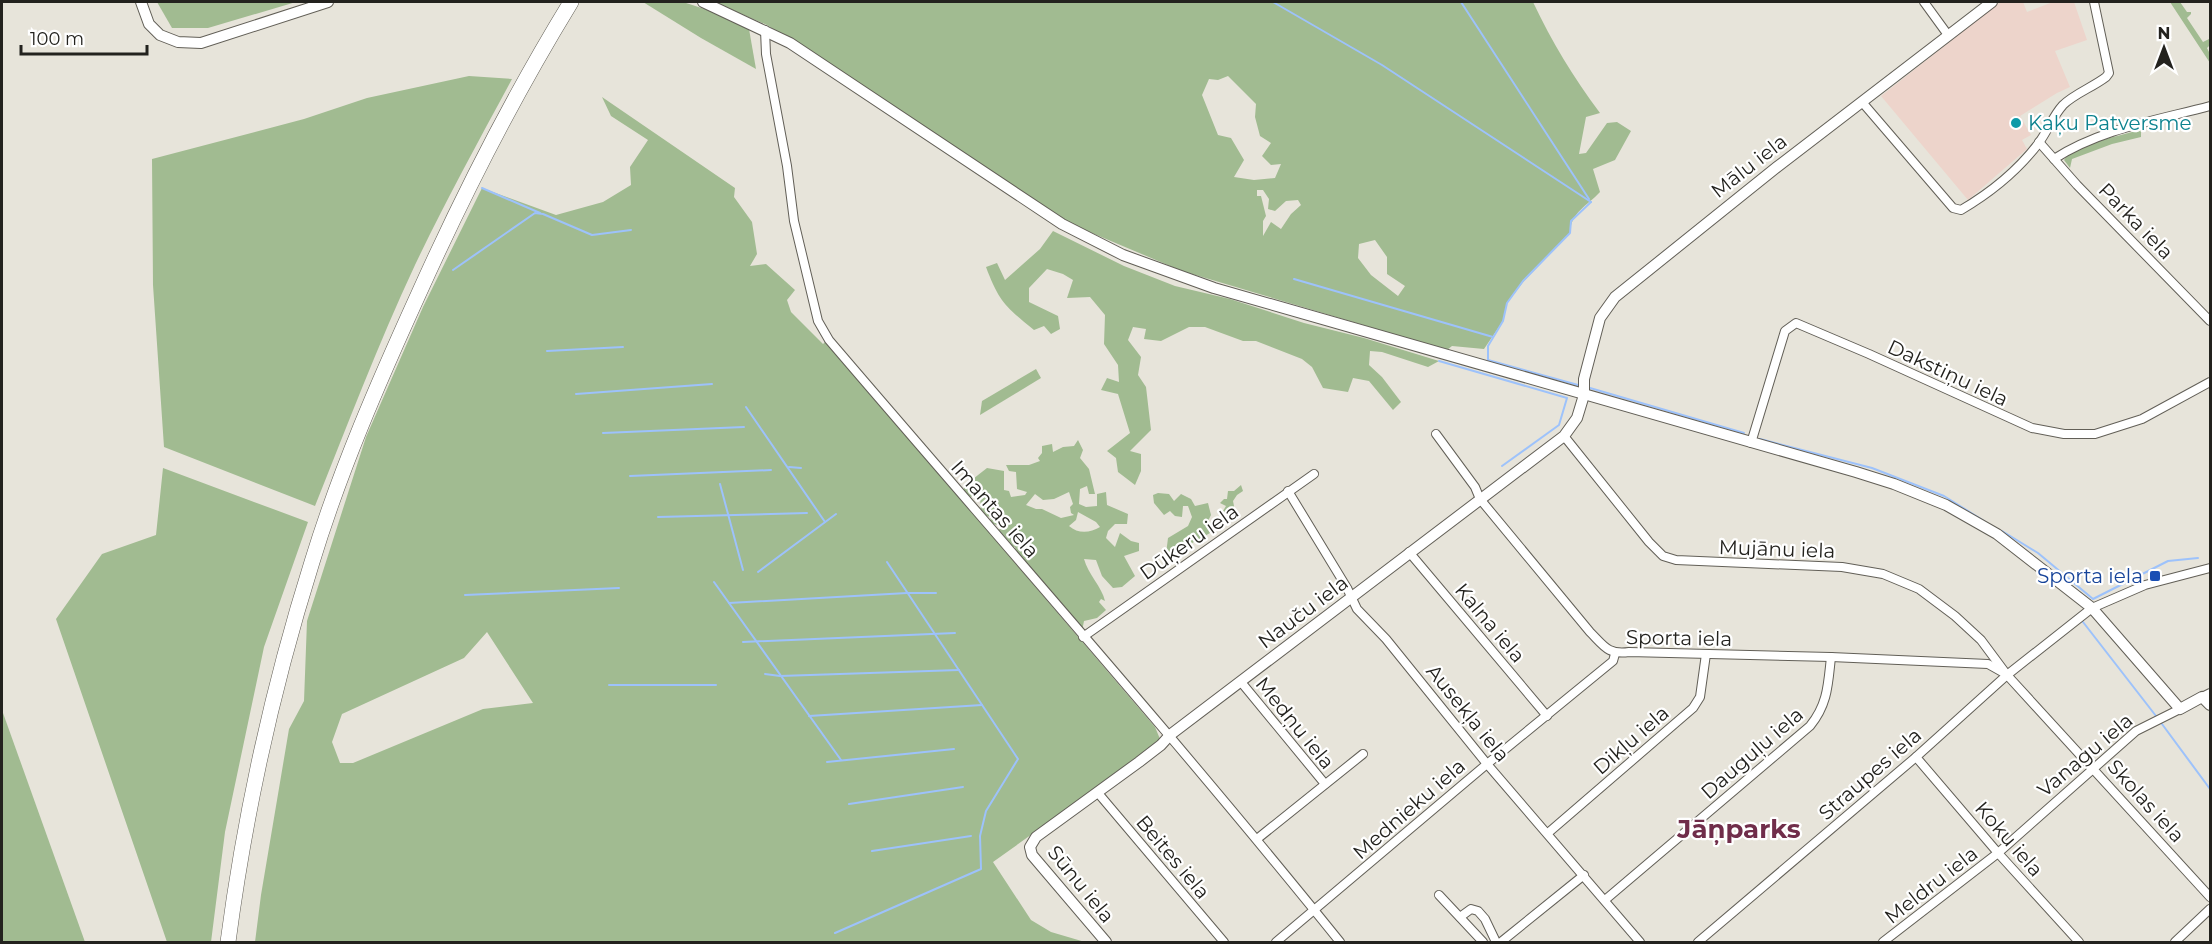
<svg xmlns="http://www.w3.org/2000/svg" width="2212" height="944" viewBox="0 0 2212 944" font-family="Montserrat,sans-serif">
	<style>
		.industrial { fill: #edd4cb }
		.green { fill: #a1bb91; fill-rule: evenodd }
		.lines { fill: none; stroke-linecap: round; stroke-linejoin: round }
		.stream { stroke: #9dc2fb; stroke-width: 2 }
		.street-casing { stroke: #625f57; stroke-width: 10 }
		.secondary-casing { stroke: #625f57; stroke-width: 12 }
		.highway-casing { stroke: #625f57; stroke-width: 16 }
		.street { stroke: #fff; stroke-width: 8 }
		.secondary { stroke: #fff; stroke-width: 10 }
		.highway { stroke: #fff; stroke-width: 15 }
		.culture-dot { fill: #0f9aa8; stroke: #fff; stroke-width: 2 }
		.transit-dot { fill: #1a4fb4; stroke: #fff; stroke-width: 2 }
		.labels { text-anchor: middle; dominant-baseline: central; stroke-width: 4.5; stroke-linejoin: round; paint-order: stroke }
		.culture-label { font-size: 20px; fill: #0d838f; stroke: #fff; text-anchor: start }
		.street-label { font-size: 20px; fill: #23221e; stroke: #fff }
		.transit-label { font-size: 20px; fill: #164399; stroke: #fff; text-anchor: end }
		.district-label { font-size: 26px; font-weight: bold; fill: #702d4a; stroke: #fff }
	</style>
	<rect width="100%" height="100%" fill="#e7e4da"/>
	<polygon class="industrial" points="2000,2 2023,2 2027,12 2053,2 2074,2 2087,40 2055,51 2070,87 2057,93 2020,116 2031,135 2022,140 2027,149 1968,200 1881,96"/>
	<g class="green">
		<polygon points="157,2 296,2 208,28 172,28"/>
		<polygon points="643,2 683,2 720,14 749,29 756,69 701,38"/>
		<path d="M714,2H1533C1552,42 1573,77 1600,113L1586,117L1579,154L1586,153L1607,123L1617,122L1631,131L1615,160L1593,169L1600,192C1587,206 1571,212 1570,233L1524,281L1507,303L1503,321L1484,349L1452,346L1447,350L1182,271L1061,220L767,25ZM1228,76L1256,104L1255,117L1260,136L1271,143L1262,156L1271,165L1281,164L1275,178L1254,180L1234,177L1244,160L1231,138L1218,135L1202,95L1209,79L1218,80ZM1257,190H1263L1269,199L1268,209L1275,211L1286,201L1298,200L1301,205L1291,214L1281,229L1271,222L1263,236V221L1266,216L1261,196H1257ZM1375,240L1387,257V274L1405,286L1398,296L1371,275L1358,258L1359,244Z"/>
		<polygon points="2170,2 2180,2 2187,12 2191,12 2191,14 2187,18 2203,42 2209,39 2210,45 2207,48 2210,54 2210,63"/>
		<path d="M469,76L512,79C479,140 445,202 415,265C378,344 347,426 315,506L164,447L153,285L152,159L304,119L367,98Z"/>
		<path d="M602,97L735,188L734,197L752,222L757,254L750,266L766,264L795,290L787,300L791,312L823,344L826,341L1155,727L1160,739L1153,748L993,862L1031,920L1051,932L1085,942H255L261,895L289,729L304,701L307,621L366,437L423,307L482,188L556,215L603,202L631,185L630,167L648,140L611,116ZM487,632L533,703L483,709L353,763H340L332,742L342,714L464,658Z"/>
		<path d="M2141,130V137L2112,144L2072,159L2070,168L2064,160C2072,146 2124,134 2141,130Z"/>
		<path d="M1053,231L1124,266L1175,286L1230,299L1304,323L1364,338L1439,361L1428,367L1382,352L1370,351L1369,365L1382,377L1401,402L1393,410L1369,381L1353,378L1348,392L1323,388L1312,367L1302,359L1256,341H1243L1205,327H1189L1161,341L1144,339L1146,329L1133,327L1128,340L1141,357L1138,375L1146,387L1151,430L1130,451L1141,454V471L1135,485L1118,472L1116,458L1107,451L1130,433L1118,394L1101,390L1107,378L1119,382L1118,365L1104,344L1105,315L1090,297L1067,298L1073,280L1063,274L1047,269L1029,288V302L1058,316L1060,329L1051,334L1044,326L1034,330C1006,307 999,302 986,267L997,263L1005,280L1040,249Z"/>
		<polygon points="1036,369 1041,378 980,415 982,401"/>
		<path d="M1078,440L1083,450L1080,458L1089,469L1095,494H1089L1087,486L1080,489L1079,504L1086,507L1097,506V494L1106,492L1107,505L1128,514L1127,524H1115L1108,531L1106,538L1115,547L1120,533L1131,541L1139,543V551L1124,556L1135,576L1122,587L1113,588L1102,576L1096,560L1084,559C1088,574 1102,587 1105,601L1101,599L1099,602L1106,610L1097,618L1084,621L1082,631L1064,612L1063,604L1056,603L1052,598L1053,592L1045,591L1016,555L1015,547L1009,546L997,531L1002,527L991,523L990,517L981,514L980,496L967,497L964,494V486L987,468L1004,471V490L1009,491L1011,497L1025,495L1027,492L1017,489L1016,472L1009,471L1006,465H1029L1040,461L1038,458L1042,453V446L1052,444L1053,452L1063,447L1074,446ZM1069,492L1073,504L1070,507L1071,513L1074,515L1061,518L1042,509H1036L1026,505L1035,494L1043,500L1054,499ZM1078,512L1096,522L1100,527C1090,533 1078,534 1069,526L1076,520Z"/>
		<polygon points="163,468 308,522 264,647 225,832 211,942 167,942 56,619 102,554 156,535"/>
		<polygon points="1241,485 1243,491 1237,495 1233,501 1234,506 1232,510 1237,514 1232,520 1223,511 1226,506 1220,503 1224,499 1227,499 1228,491 1234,491"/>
		<polygon points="1158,493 1169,494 1174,501 1181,494 1191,499 1195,506 1208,503 1211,515 1208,521 1210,533 1169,556 1166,554 1168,538 1188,526 1192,517 1188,506 1183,506 1182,517 1175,516 1170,511 1164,515 1154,503 1153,495"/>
		<polygon points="3,713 85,942 2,942"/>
	</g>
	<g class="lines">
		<g class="stream">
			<polyline points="1273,2 1382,65 1591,202"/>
			<polyline points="1461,2 1589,199"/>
			<polyline points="482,188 540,213"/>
			<polyline points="453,270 535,213 543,214 592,235 631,230"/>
			<polyline points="1294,279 1493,337"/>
			<polyline points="547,351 623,347"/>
			<polyline points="1439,361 1567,398 1559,425 1502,466"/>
			<polyline points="1578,385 1488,360 1488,346 1503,321 1507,303 1523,281 1570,233 1571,221 1591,202"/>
			<polyline points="1590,388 1744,433"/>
			<polyline points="576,394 712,384"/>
			<polyline points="746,407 825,522"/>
			<polyline points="603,433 744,427"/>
			<polyline points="1760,439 1872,468 1944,496 1984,521"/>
			<polyline points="789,467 801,468"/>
			<polyline points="630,476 771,470"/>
			<polyline points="720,484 743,570"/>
			<polyline points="658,517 807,513"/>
			<polyline points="2002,531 2038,553 2093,599 2168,561 2198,558"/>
			<polyline points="758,572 836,514"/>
			<polyline points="714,582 841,760"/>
			<polyline points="465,595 619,588"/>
			<polyline points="729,603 907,593 936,593"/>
			<polyline points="2083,622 2156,716"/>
			<polyline points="743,642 955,633"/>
			<polyline points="765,674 780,676 959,670"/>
			<polyline points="609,685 716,685"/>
			<polyline points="809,716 982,705"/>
			<polyline points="2162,724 2210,789"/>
			<polyline points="827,762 954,749"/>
			<polyline points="849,804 963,787"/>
			<polyline points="872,851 971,836"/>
			<polyline points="835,933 981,869 980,836 986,811 1018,759 887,562"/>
			<polyline points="998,942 999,942"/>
		</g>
		<g class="street-casing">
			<g id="street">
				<polyline points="1924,2 1948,35"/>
				<path d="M765,30L766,54L787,166L794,221L818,321L829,340C1000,540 1175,737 1340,942"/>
				<path d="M1862,102L1953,208L1961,210C1990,193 2018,170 2038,144C2048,131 2052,117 2063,105C2074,94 2093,87 2106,77L2109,73L2094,2"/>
				<polyline points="2039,142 2077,185 2210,321"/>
				<path d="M2054,159C2100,129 2158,120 2210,106"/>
				<path d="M1436,434L1475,487L1480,499L1590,632C1604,646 1608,655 1629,652L1831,657L1988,664L2004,673"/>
				<polyline points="1564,436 1649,542 1663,556 1676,560 1842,567 1883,574 1919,589 1955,616 1981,640 2007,675 2210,897"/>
				<polyline points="1751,443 1785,331 1796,323 1869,354 2032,428 2064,434 2095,434 2142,419 2210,382"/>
				<polyline points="1288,491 1347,588 1357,609 1386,639 1487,764 1640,942"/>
				<polyline points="1409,552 1547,716"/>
				<polyline points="1083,637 1314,474"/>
				<polyline points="1241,682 1325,784"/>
				<polyline points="2202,697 2210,693"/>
				<polyline points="1916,757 1998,853 2079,942"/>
				<polyline points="1098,793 1224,942"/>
				<polyline points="1548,833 1693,708 1700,697 1706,654"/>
				<polyline points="1257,839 1363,754"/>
				<polyline points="1439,895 1483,942"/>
				<path d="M1605,900L1810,726C1828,704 1828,684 1831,657"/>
				<polyline points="1460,917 1471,909 1478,911 1485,919 1496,942"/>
				<polyline points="1276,942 1487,764 1613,661 1615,654"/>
				<polyline points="1501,942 1584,875"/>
				<polyline points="1698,942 1916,757 2007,675 2092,608 2145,585 2210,568"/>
				<polyline points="1883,942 1998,853 2136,731 2180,709"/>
				<polyline points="2175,942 2210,909"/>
			</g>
		</g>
		<g class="secondary-casing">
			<g id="secondary">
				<polyline points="141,2 149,24 160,35 178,42 201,43 328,2"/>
				<polyline points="703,2 790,43 1062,224 1123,255 1214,288 1856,472 1894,484 1946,505 1997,534 2092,608 2180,709 2202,697 2210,705"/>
				<path d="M1106,942L1032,855L1030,847L1036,837L1139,762L1161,745L1170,735C1302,636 1432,535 1564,436L1577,418L1584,395V379L1600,318L1615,297L1777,167L1992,2"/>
			</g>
		</g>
		<g class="highway-casing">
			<path id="highway" d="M228,942C245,813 273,686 312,562C340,470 379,381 419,293C464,193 514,95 571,2"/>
		</g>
		<use href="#street" class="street"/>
		<use href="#secondary" class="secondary"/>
		<use href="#highway" class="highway"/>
	</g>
	<circle class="culture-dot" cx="2016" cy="123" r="6"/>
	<rect class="transit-dot" x="2149" y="570" width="12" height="12" rx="3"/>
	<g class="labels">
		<g class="culture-label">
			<text x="2028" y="123">Kaķu Patversme</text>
		</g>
		<g class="street-label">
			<text transform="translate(1749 166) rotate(-38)">Mālu iela</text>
			<text transform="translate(2136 221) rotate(46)">Parka iela</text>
			<text transform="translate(1948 373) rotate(25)">Dakstiņu iela</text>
			<text transform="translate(995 509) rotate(49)">Imantas iela</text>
			<text transform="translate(1189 542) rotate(-35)">Dūķeru iela</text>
			<text transform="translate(1777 549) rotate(2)">Mujānu iela</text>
			<text transform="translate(1303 612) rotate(-37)">Nauču iela</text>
			<text transform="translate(1490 623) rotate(50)">Kalna iela</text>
			<text transform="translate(1679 638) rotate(1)">Sporta iela</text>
			<text transform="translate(1468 713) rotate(51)">Ausekļa iela</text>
			<text transform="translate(1295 723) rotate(51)">Medņu iela</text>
			<text transform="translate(1631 740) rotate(-41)">Dikļu iela</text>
			<text transform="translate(1752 753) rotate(-41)">Dauguļu iela</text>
			<text transform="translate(2085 755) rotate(-40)">Vanagu iela</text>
			<text transform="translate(1870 774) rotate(-41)">Straupes iela</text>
			<text transform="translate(2146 801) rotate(48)">Skolas iela</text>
			<text transform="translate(1409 809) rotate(-41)">Mednieku iela</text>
			<text transform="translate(2009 839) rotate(49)">Koku iela</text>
			<text transform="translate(1173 857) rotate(50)">Beites iela</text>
			<text transform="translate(1081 884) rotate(51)">Sūnu iela</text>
			<text transform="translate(1931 885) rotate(-38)">Meldru iela</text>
		</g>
		<g class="transit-label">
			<text x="2143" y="576">Sporta iela</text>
		</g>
		<g class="district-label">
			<text x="1739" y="829">Jāņparks</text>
		</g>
	</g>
	<rect width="2212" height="944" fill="none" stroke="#23221e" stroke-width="6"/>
	<g transform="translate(2164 48)" stroke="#ffffff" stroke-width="4.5" paint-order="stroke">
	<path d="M0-4.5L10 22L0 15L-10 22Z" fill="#23221e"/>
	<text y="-9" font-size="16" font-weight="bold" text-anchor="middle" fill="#23221e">N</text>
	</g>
	<path d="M21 45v9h126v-9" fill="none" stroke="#23221e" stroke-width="3"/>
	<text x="30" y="45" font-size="18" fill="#23221e" stroke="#ffffff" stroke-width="4.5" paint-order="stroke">100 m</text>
</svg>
